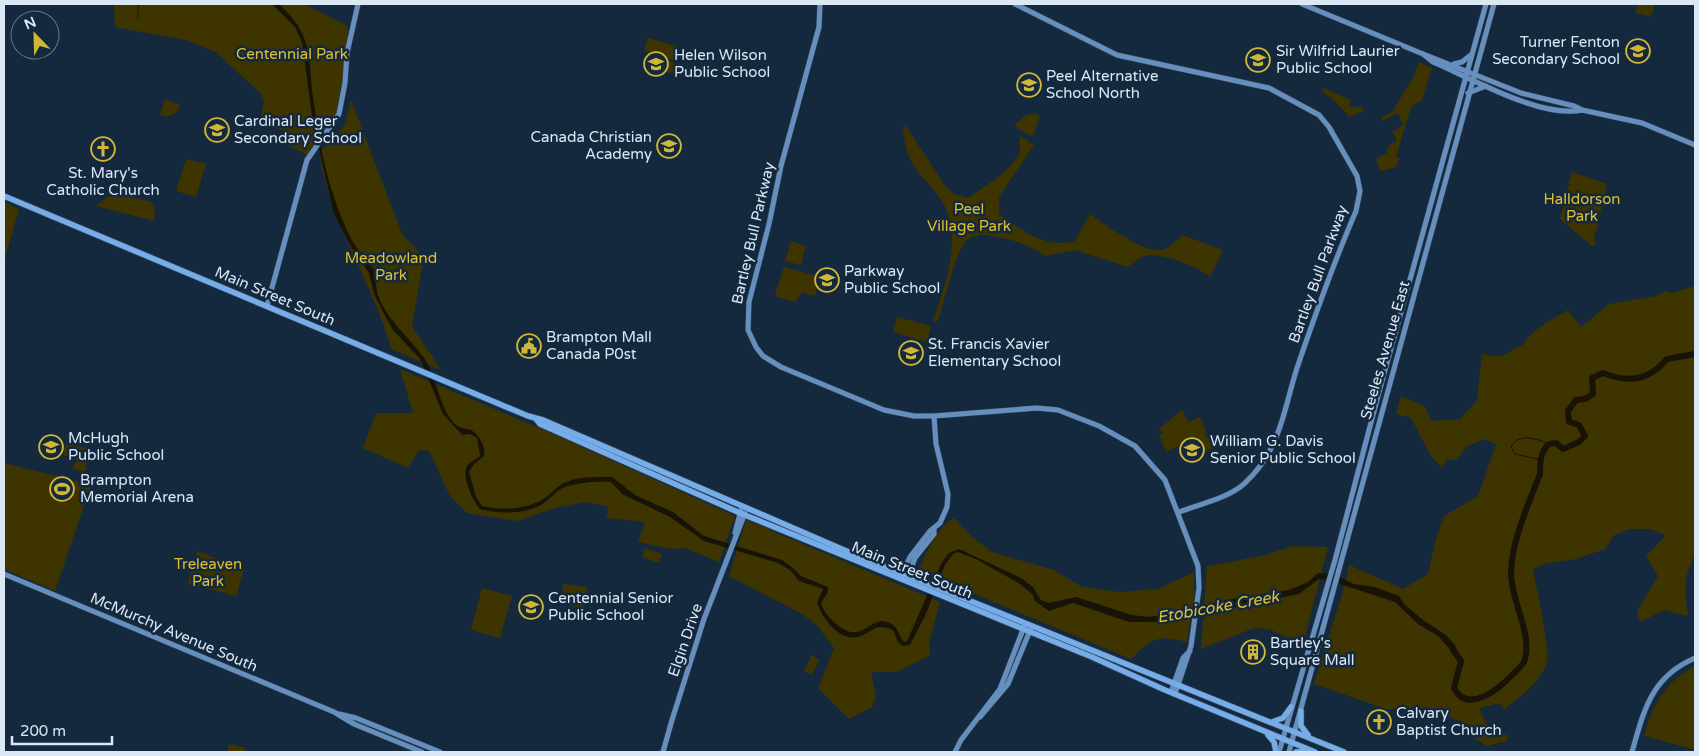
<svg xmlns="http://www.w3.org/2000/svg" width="1699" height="756" viewBox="0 0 1699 756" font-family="'Varela Round',sans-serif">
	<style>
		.green { fill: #3e3400 }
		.water { fill: #171407 }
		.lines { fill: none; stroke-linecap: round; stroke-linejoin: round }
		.stream { stroke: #171407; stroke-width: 1 }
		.river { stroke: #171407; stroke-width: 6 }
		.secondary-casing { stroke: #314458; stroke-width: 6 }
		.primary-casing { stroke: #314458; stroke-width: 7 }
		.secondary { stroke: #668fbe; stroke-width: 5 }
		.primary { stroke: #76ace8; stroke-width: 5.5 }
		.labels { text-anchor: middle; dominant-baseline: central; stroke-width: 5; stroke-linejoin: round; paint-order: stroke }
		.poi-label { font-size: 15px; fill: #dae7f5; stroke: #15293e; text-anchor: start }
		.park-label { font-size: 15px; fill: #dcc031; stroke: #15293e }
		.street-label { font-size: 15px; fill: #dae7f5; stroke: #15293e }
		.water-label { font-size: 16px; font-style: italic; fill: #dfc336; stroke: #15293e }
	</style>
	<rect width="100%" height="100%" fill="#15293e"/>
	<g class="green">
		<path d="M114,4H304L348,26C348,46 343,102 335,118C329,132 316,143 307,155L280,141L283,131L260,121L264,101L260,93L216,52L185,40L115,27Z"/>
		<polygon points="1638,4 1655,4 1651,17 1635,13"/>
		<polygon points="648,38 677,46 673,60 644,51"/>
		<polygon points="660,59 673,62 676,70 674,73 662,71"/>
		<polygon points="1419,62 1432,68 1422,100 1411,107 1396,157 1400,158 1396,167 1380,171 1376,159 1387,153 1389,145 1396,142 1396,137 1392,132 1403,125 1398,113 1383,121 1381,118 1392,112 1413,78"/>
		<polygon points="1324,88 1351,100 1349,106 1363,108 1364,111 1349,117 1337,103 1322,91"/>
		<path d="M165,99L180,105C177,114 170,119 160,115Z"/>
		<path d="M351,100L402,234L421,254L423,261L412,326L441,370L391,349C377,294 344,246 328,191C325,178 321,167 320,153L345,125Z"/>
		<polygon points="1034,114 1040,115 1033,137 1014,126 1026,115"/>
		<path d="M906,126L944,184L954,194L968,198L1004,173L1020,154L1019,135L1034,145L999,197V214C1024,231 1044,249 1075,241L1090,214C1106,225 1140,251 1160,250C1170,249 1176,241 1182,235L1223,250L1210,277C1196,266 1166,254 1148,255C1140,256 1134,263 1128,267L1075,250L1045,256C1029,245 1015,240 996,237C987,235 979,233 970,238C955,246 945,303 937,322L933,321C945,286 964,236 942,201C932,186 914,171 908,154C905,146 904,136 903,128Z"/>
		<polygon points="186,159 206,164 196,197 176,191"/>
		<polygon points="1572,172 1607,184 1594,239 1596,244 1592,246 1560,219"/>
		<polygon points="113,193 152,202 155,212 154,221 96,206"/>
		<polygon points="4,202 19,209 4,262"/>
		<polygon points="791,241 806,246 801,265 785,261"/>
		<polygon points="784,267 820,277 815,296 802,292 796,302 777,297 775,294"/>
		<path d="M1695,286V553C1684,579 1683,588 1688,616L1664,610L1640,622L1637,612L1658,576L1646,556L1666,535L1650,529H1630L1614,535L1605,549L1576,559L1543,564L1533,570C1536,588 1552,652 1546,665C1538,684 1520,697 1504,709L1499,703L1479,708L1488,727L1508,736L1507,741L1487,746L1471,736L1473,727L1427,707L1408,709H1386L1314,684L1344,588L1349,565L1403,589L1428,574L1436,539L1444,516L1478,496L1496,445L1485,439L1467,446L1456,460L1447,459L1442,468L1431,456L1411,418L1396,414L1401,396L1424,406L1432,421L1460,419L1477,400L1482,354C1488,354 1494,357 1499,356C1508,356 1514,346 1523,345C1531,330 1553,319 1568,310L1581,327L1609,304L1656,296L1666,291L1671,293Z"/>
		<polygon points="897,317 931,326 927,342 893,332"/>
		<polygon points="400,369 544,430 735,516 719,562 685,548 670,549 638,542 645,522 606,518 609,507 586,502 554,508 518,521 467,513 450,496 429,451 419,450 408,468 363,448 376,413 413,413"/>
		<polygon points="1182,410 1188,422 1200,417 1207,434 1205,435 1215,445 1214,448 1193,456 1187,442 1166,452 1159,435 1163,433 1159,429"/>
		<polygon points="66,443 86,448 84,458 87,460 85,472 72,469 77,460 63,455"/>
		<polygon points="4,463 91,485 55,591 4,569"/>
		<path d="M954,518L971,536L992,552L1054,570L1082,587L1120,592L1158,589L1194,572V597L1187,642C1158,634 1152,638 1131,659L919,571C924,556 939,524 954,518Z"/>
		<polygon points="746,520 940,602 929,642 930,655 897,672 871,672 876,696 872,707 849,719 818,688 834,648 816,624 802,614 729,576"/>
		<polygon points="1293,546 1328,547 1303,645 1269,629 1254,628 1201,649 1207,566 1262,556"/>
		<polygon points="645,548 662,554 659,563 642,557"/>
		<polygon points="197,551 244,570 236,596 188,584"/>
		<path d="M563,584L587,587L584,608C569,608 561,599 563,584Z"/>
		<polygon points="482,588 512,596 500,638 471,630"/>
		<polygon points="812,655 819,660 812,675 804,671"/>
		<path d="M1695,666V750L1644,736C1653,704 1665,682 1695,666Z"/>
		<polygon points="229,744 245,748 244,752 227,752"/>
	</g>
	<path class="water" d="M272,4H279C316,38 307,59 314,103C317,129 322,156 329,181C334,199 346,233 357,248C362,254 370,260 373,268C377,277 375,289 379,298C388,321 410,338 424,358C436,375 439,407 454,423C459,429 465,428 471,430C479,434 486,447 484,456L474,464L469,472L476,497L482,506C501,510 522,510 540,501C548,497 554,489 562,484C576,476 596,477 612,477L635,495L673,512L704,536L782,560L793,568L801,576L828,587V592L821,603C823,611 828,616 834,622C864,649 867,613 890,623C898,627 899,636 904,642L907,641L942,562L949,553L959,549L1021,578L1033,587L1041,600L1049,603L1076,597L1132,615L1149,617L1193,611L1225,600L1289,590L1308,582L1318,573L1333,574L1354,584L1375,587L1399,596L1404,604L1423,620L1446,635L1455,645L1459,655L1456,656L1438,636L1418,624L1395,602L1331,581L1319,579L1299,594L1163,622H1129L1073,603L1049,611L1035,601L1032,594L1020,584L976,559L958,552L953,554L945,565L925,616L910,645L903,646L898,642L893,630C875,623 876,630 861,636C840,644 822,618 817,602L823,589L799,581L790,570L778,563L704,541L670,517L622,494L611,482C596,481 580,482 565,487C557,490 551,498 544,503C526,515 499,514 480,509C473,502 461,475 467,466C470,462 476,459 480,456L477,438L470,434L462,435L443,414L420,359L393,330L384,314L374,294L369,273L351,247L334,214L313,123L302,42L295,27Z"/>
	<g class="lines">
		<g class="stream">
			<polyline points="138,4 138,18"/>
			<path d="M1541,460L1515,454L1511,447C1518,433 1536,438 1549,444"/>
		</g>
		<path class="river" d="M1453,650L1461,661L1454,688C1468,715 1500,688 1513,674C1517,670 1524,665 1525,659C1532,632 1511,601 1511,573C1511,543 1529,502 1540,474C1540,463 1540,452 1549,444L1556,443L1563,449L1579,442L1585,436L1579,425L1569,422L1568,411L1576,400L1585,399L1593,394L1592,378L1603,373C1628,383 1649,381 1667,359L1695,354"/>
		<g class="secondary-casing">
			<g id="secondary">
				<polyline points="820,4 819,27 781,166 769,224 749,302 748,330 756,347 763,356 781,367 884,410 914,416 934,416 1037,408 1058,410 1099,426 1135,446 1165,480 1198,566 1199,588 1191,646 1175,694"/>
				<path d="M1015,4L1117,55L1269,88L1319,115L1329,127L1357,176L1360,191L1356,211C1334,262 1315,315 1297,368C1283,412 1281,449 1245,483C1229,498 1200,504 1179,512"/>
				<path d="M1302,4L1423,54L1433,62C1471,78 1541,119 1582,110"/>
				<polyline points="1423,54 1521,93 1574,106 1582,110 1642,123 1695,145"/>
				<polyline points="1454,64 1462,62 1472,54"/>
				<polyline points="1468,93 1486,86"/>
				<polyline points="267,306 307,160 339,114 345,83 347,53 358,4"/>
				<polyline points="735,533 742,506"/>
				<polyline points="4,574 334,712 354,724 422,752"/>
				<polyline points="901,576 910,557 930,531 940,523 947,507 948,494 936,444 934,416"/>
				<polyline points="907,579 915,558 934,534 934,530"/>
				<polyline points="1171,692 1183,658 1190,651"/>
				<polyline points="339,714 356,718 440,752"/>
				<polyline points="980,717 1008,684 1031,628"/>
				<polyline points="663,752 672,720 704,619 745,513"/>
				<polyline points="955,752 961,740 1000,689 1024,627"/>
				<polyline points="1279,752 1335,560 1379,392 1486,4"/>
				<polyline points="1289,752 1494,4"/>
				<path d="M1632,752C1644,710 1651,677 1695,658"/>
			</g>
		</g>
		<g class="primary-casing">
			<g id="primary">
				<polyline points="4,196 528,416 543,420 844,550 1344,752"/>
				<polyline points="536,419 540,424 740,513 1092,657 1165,690 1315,752"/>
				<polyline points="1301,711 1301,726 1308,735"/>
				<polyline points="1272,722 1283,718 1291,707"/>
				<polyline points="1268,735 1274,742 1276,752"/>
				<polyline points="1296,752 1307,751"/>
			</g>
		</g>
		<use href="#secondary" class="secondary"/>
		<use href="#primary" class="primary"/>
	</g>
	<defs>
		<g id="school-ring" transform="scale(1.25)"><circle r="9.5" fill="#15293e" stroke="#d1b736" stroke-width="1.5"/><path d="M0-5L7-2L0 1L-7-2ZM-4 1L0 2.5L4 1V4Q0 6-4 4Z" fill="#d1b736"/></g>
		<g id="church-ring" transform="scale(1.25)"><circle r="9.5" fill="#15293e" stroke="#d1b736" stroke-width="1.5"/><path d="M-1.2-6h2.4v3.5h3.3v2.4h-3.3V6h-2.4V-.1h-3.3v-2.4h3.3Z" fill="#d1b736"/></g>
		<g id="civic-ring" transform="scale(1.25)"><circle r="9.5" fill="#15293e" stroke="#d1b736" stroke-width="1.5"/><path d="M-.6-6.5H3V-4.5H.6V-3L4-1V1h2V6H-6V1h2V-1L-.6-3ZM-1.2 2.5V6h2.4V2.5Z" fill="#d1b736"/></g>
		<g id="stadium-ring" transform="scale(1.25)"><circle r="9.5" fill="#15293e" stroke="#d1b736" stroke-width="1.5"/><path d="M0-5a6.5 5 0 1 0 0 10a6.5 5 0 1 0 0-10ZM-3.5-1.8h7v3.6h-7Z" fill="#d1b736"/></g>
		<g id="building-ring" transform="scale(1.25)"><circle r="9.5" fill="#15293e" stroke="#d1b736" stroke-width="1.5"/><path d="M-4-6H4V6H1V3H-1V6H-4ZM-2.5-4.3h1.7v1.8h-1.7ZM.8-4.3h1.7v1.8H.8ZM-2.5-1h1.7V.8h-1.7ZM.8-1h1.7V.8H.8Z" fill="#d1b736"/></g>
	</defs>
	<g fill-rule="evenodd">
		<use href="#school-ring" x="1638" y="51"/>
		<use href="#school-ring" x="1258" y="60"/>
		<use href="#school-ring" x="656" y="64"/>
		<use href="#school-ring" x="1029" y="85"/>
		<use href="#school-ring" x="217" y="130"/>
		<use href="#school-ring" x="669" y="146"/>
		<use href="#church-ring" x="103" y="149"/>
		<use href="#school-ring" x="827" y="280"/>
		<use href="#civic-ring" x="529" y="346"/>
		<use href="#school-ring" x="911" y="353"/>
		<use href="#school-ring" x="51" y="447"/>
		<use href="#school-ring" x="1192" y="450"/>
		<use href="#stadium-ring" x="62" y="489"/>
		<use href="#school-ring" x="531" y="607"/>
		<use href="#building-ring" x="1253" y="652"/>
		<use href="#church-ring" x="1379" y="722"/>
	</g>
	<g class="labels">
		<g class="poi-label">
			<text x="1620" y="42" text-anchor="end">Turner Fenton<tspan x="1620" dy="17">Secondary School</tspan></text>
			<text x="1276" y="51">Sir Wilfrid Laurier<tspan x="1276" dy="17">Public School</tspan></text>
			<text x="674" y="55">Helen Wilson<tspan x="674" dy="17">Public School</tspan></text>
			<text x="1046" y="76">Peel Alternative<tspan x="1046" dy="17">School North</tspan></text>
			<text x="234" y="121">Cardinal Leger<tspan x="234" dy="17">Secondary School</tspan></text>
			<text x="652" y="137" text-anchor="end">Canada Christian<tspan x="652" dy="17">Academy</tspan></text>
			<text x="103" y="173" text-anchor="middle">St. Mary's<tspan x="103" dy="17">Catholic Church</tspan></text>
			<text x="844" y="271">Parkway<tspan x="844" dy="17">Public School</tspan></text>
			<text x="546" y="337">Brampton Mall<tspan x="546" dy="17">Canada P0st</tspan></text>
			<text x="928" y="344">St. Francis Xavier<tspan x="928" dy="17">Elementary School</tspan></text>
			<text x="68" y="438">McHugh<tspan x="68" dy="17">Public School</tspan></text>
			<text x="1210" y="441">William G. Davis<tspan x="1210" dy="17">Senior Public School</tspan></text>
			<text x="80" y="480">Brampton<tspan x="80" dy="17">Memorial Arena</tspan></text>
			<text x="548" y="598">Centennial Senior<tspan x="548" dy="17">Public School</tspan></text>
			<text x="1270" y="643">Bartley's<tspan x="1270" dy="17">Square Mall</tspan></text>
			<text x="1396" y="713">Calvary<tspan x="1396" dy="17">Baptist Church</tspan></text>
		</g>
		<g class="park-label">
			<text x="292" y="54">Centennial Park</text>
			<text x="1582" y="199">Halldorson<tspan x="1582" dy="17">Park</tspan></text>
			<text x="969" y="209">Peel<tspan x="969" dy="17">Village Park</tspan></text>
			<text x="391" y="258">Meadowland<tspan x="391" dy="17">Park</tspan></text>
			<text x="208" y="564">Treleaven<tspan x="208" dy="17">Park</tspan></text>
		</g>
		<g class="street-label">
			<text transform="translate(753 233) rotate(-77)">Bartley Bull Parkway</text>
			<text transform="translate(1318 274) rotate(-70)">Bartley Bull Parkway</text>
			<text transform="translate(275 296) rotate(23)">Main Street South</text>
			<text transform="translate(1385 350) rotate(-74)">Steeles Avenue East</text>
			<text transform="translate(912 570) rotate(22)">Main Street South</text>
			<text transform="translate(174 632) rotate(23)">McMurchy Avenue South</text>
			<text transform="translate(685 640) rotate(-71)">Elgin Drive</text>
		</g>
		<g class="water-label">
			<text transform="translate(1218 607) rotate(-10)">Etobicoke Creek</text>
		</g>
	</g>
	<rect width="1699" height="756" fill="none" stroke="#dae7f5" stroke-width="10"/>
	<g transform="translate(35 35) rotate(337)"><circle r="24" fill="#15293e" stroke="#647587"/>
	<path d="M0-4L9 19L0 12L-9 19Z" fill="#d1b736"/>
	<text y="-8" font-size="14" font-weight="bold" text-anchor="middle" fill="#dae7f5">N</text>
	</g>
	<path d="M12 736v8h100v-8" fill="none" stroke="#dae7f5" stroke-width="2.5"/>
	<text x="20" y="736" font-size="15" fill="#dae7f5" stroke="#15293e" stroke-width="4" paint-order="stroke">200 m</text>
</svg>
